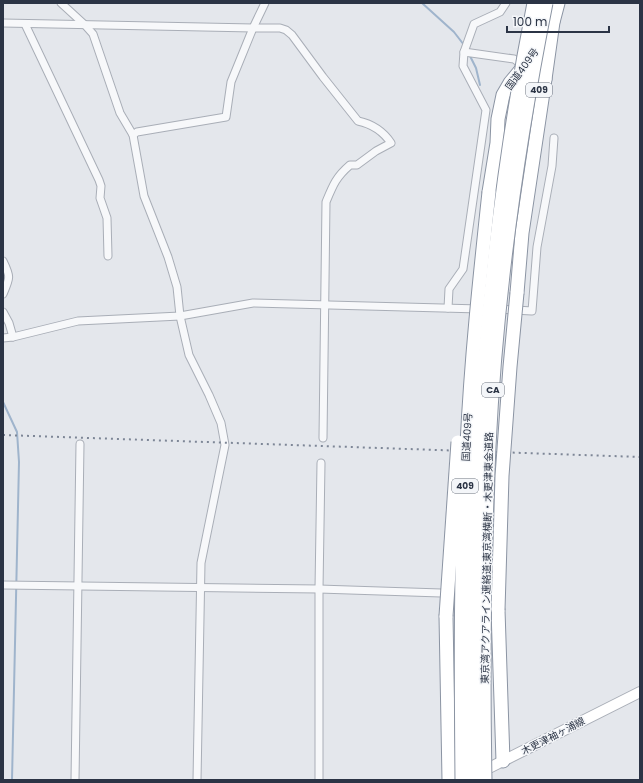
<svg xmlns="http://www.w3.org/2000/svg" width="643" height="783" viewBox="0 0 643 783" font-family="Poppins,'Noto Sans JP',sans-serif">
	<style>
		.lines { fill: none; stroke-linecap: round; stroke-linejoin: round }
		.stream { stroke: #9fb4cc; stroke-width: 2 }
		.street-casing { stroke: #a9aeb7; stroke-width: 9 }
		.secondary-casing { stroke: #a9aeb7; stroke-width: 12 }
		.highway-casing { stroke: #8b94a3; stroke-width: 15 }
		.street { stroke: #f7f8fa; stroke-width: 7 }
		.secondary { stroke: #fff; stroke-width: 10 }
		.highway { stroke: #fff; stroke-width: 13 }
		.rail { stroke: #7d8696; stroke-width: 2; stroke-dasharray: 2 4; stroke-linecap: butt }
		.highway-bridge-casing { stroke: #8b94a3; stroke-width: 15; stroke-linecap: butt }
		.highway-bridge { stroke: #fff; stroke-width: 13 }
		.labels { text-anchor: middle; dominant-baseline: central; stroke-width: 3; stroke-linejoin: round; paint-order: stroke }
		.shield { fill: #f4f6f9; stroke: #676e7b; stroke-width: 1 }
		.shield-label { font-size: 9px; font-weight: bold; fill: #2b3445 }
		.street-label { font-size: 10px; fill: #2b3445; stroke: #f4f6f9 }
	</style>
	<rect width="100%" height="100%" fill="#e4e7ec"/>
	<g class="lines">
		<g class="stream">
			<polyline points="422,3 454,32 464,45"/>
			<polyline points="469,54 476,68 480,85"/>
			<polyline points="3,402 17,432 19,462 12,780"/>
		</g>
		<g class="street-casing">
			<g id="street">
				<polyline points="61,3 85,25 93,34 120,113 133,135 144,196 168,257 177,287 180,316 189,355 209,395 221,423 225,445 201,563 197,780"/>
				<path d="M3,23L253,28H280L286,30L292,35L323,77L358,121C372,124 383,131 391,143L376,151L357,165H350C336,177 333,185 326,202L323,438"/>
				<polyline points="25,24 99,180 101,186 100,198 107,218 108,256"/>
				<polyline points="464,52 514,59 518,62 521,69"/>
				<polyline points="133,135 137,132 226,117 231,82 253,28 265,3"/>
				<path d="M3,261C11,277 10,278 3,294"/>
				<polyline points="448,308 449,289 463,269 486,110 463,66 464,52 474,24 500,12 506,3"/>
				<polyline points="497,309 532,311 537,247 552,166 554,138"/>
				<polyline points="3,312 9,323 13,337"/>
				<polyline points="3,338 13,337 78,321 180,316 253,303 480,309"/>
				<polyline points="3,585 319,589 441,593"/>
				<polyline points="75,780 80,444"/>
				<polyline points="319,780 319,589 321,463"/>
			</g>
		</g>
		<g class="secondary-casing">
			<polyline id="secondary" points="479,773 640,692"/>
		</g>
		<g class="highway-casing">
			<g id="highway">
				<polyline points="536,50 546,38 553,22"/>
				<polyline points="541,87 545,79 553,22 558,3"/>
				<polyline points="489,192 497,143 498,119 503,95 510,83 524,66"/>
				<polyline points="517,293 522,233 545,79"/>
				<polyline points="498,610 503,761"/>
				<polyline points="446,616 449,780"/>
			</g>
		</g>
		<use href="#street" class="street"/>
		<use href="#secondary" class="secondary"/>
		<use href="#highway" class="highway"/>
		<polyline class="rail" points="3,435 640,457"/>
		<g class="highway-bridge-casing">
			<g id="highway-bridge">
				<polyline points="498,610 502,476 510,367 517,293"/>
				<polyline points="446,616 458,442"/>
				<path d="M462,780C461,668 460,556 467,445C471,360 480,276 489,192"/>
				<path d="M473,780C467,518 483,260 534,3"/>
				<path d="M485,780C483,669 484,558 489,446C496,298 517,149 546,3"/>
			</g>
		</g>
		<use href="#highway-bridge" class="highway-bridge"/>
	</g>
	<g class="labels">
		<g class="shield">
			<rect x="526" y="83" width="26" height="14" rx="3"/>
			<rect x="482" y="383" width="22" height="14" rx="3"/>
			<rect x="452" y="479" width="26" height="14" rx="3"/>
		</g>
		<g class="shield-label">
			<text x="539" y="90">409</text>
			<text x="493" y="390">CA</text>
			<text x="465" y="486">409</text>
		</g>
		<g class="street-label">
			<text transform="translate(522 69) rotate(-54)">国道409号</text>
			<text transform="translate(467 437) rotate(-87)">国道409号</text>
			<text transform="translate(487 558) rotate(-89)">東京湾アクアライン連絡道;東京湾横断・木更津東金道路</text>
			<text transform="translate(553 736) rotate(-27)">木更津袖ヶ浦線</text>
		</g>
	</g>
	<rect width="643" height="783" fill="none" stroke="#2b3445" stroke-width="8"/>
	<path d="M507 26v6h102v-6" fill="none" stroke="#2b3445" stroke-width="2"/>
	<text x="513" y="26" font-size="12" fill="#2b3445" stroke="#f4f6f9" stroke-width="3" paint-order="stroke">100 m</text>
</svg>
